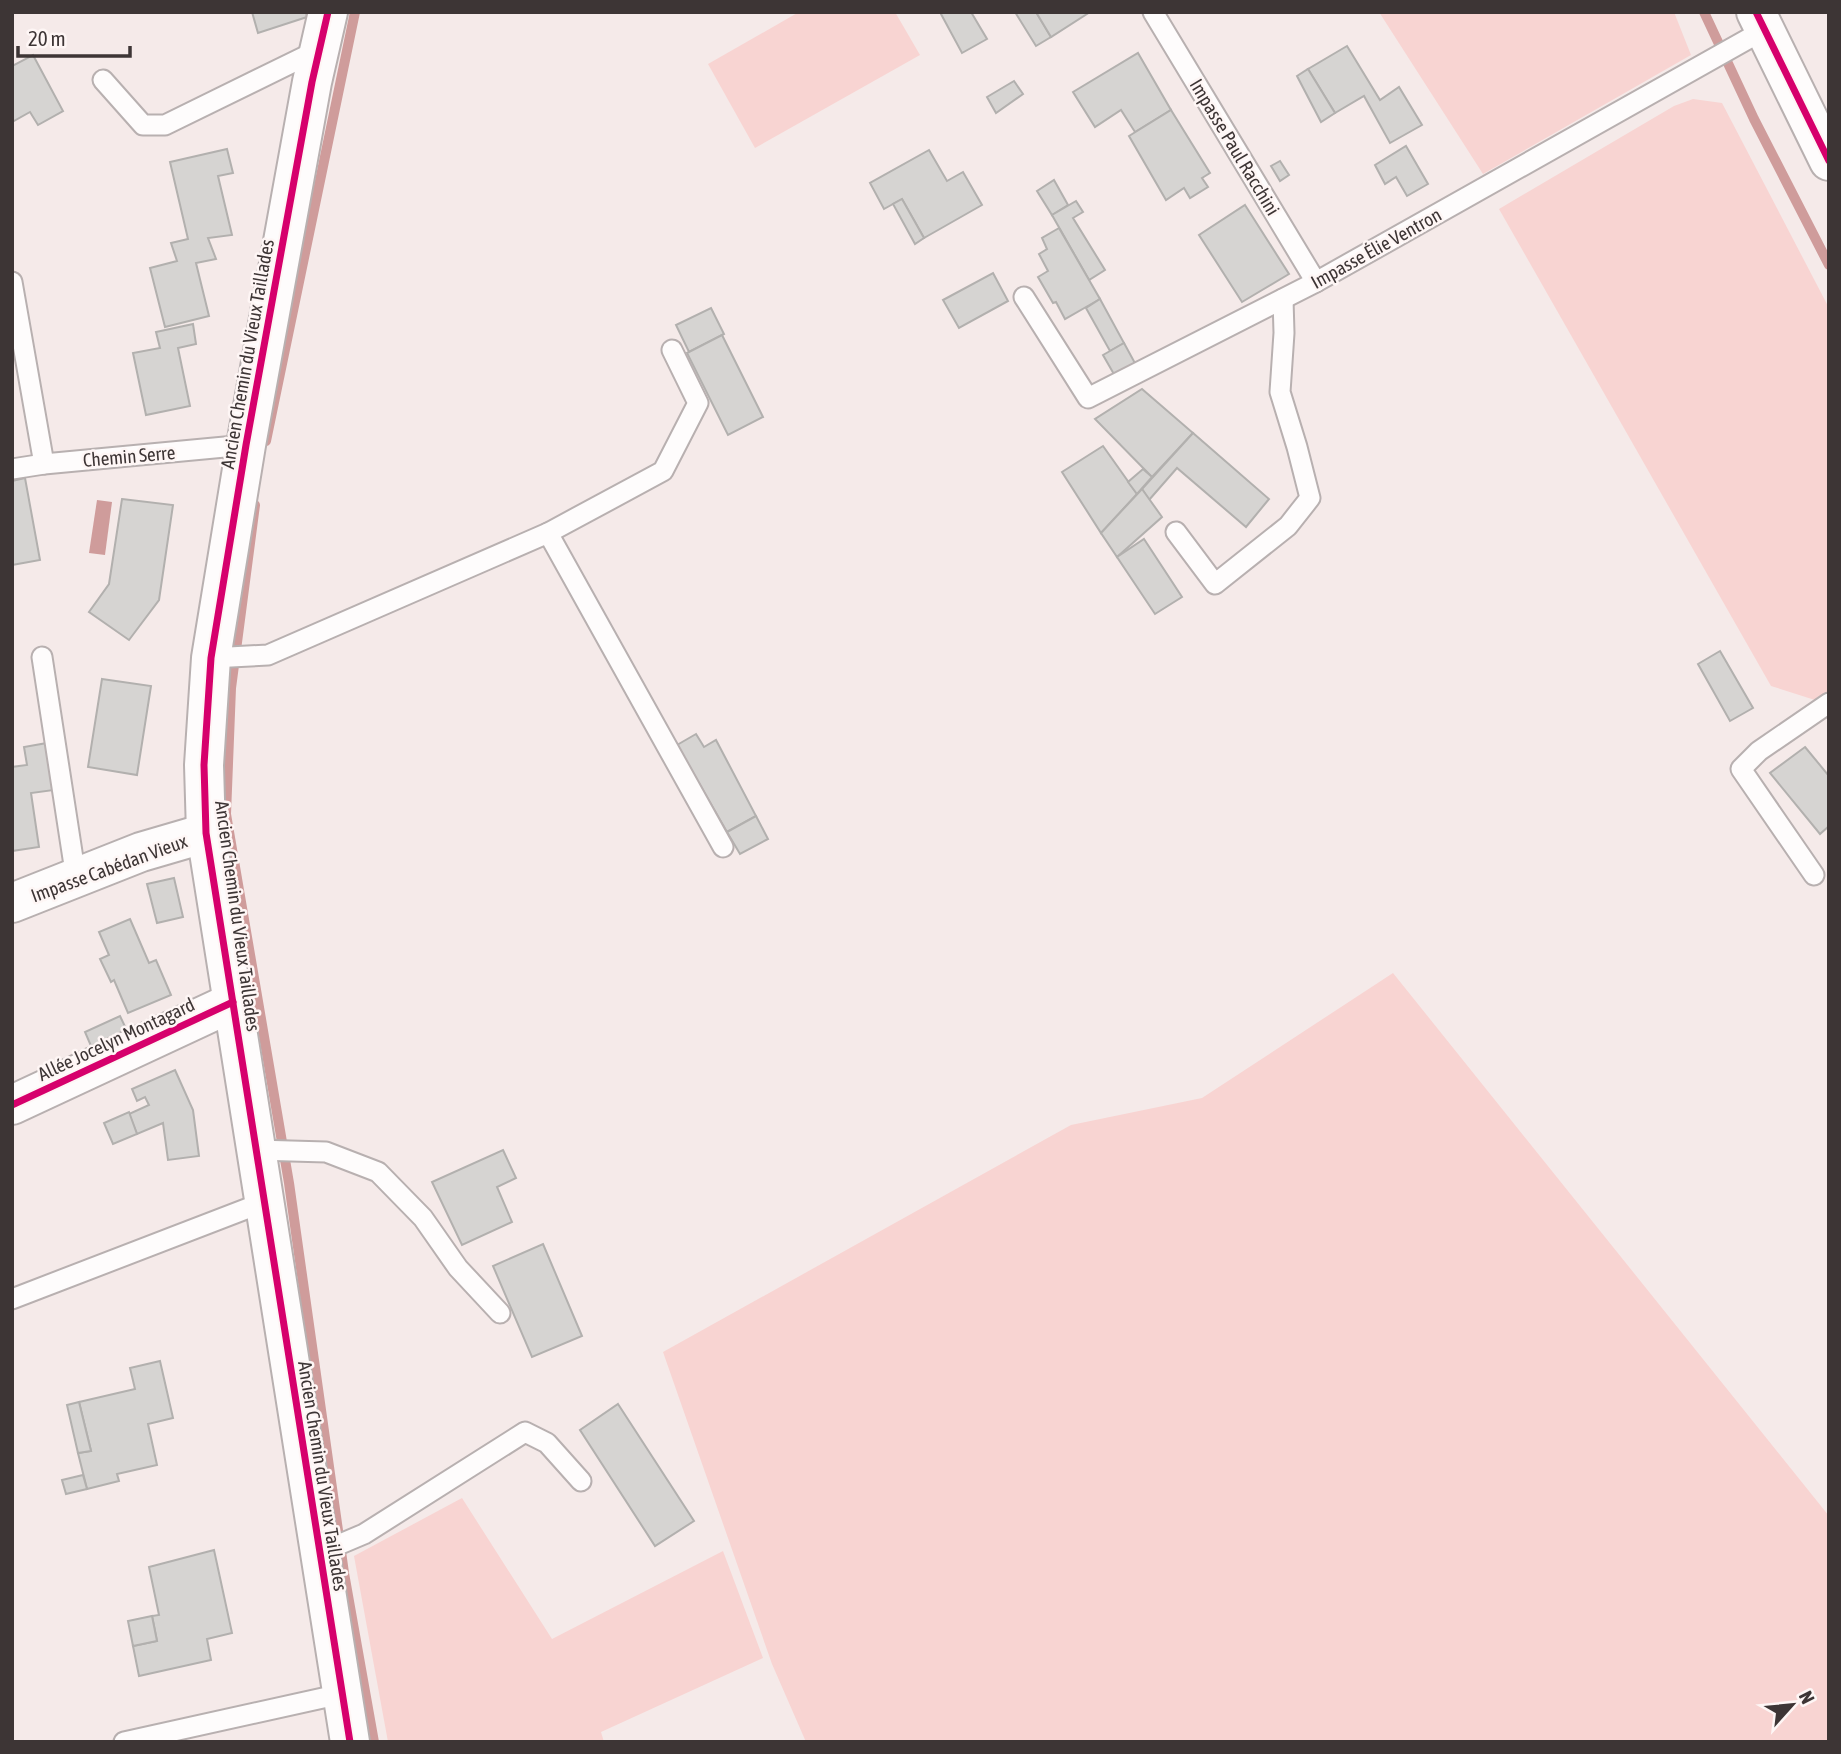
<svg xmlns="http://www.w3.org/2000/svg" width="1841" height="1754" viewBox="0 0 1841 1754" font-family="'Asap Condensed',sans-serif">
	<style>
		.green { fill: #f8d4d2 }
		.water { fill: #cf9c9b }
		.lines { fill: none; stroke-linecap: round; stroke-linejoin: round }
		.stream { stroke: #cf9c9b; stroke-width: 10 }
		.building { fill: #d6d4d2; stroke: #b2b0ae; stroke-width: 2 }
		.service-casing { stroke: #b8b0b0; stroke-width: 23 }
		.minor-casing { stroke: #b8b0b0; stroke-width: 42 }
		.tertiary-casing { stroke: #b8b0b0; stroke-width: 42 }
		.service { stroke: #fefcfc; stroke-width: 19 }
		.minor { stroke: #fefcfc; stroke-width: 38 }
		.tertiary { stroke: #fefcfc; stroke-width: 38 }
		.cycleway-casing { stroke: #fef6f5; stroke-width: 11 }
		.cycleway { stroke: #d6006c; stroke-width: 7 }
		.labels { text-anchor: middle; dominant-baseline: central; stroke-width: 5; stroke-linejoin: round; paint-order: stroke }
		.street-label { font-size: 19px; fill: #3d3535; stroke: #fef6f5 }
	</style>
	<rect width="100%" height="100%" fill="#f5eae9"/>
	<g class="green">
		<polygon points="799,12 895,12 920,55 755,148 708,64"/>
		<polygon points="1379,12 1674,12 1691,55 1483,174"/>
		<polygon points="1693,99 1722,103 1829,308 1829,693 1818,701 1771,686 1499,209 1674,106"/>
		<polygon points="1393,973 1829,1516 1829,1742 806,1742 772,1664 663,1352 1071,1125 1202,1098"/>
		<polygon points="462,1498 552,1639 723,1551 763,1658 601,1732 604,1742 388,1742 354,1556"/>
	</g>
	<polygon class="water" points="97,500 112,502 105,555 89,553"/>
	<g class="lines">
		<g class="stream">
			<polyline points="1704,12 1754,119 1829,265"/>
			<polyline points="266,441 355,12"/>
			<polyline points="255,505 231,688 226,814 289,1183 344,1573 374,1742"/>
		</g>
	</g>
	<g class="building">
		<polygon points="252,12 306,12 307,17 258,33"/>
		<polygon points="944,12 971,12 987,39 962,53 941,14"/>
		<polygon points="1015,12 1036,12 1051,37 1036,46"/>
		<polygon points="1036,12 1090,12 1051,37"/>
		<polygon points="1347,46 1380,100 1399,87 1422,125 1390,143 1364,96 1335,113 1308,69"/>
		<polygon points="1138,53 1171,110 1135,132 1121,110 1095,127 1073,92"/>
		<polygon points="33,55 63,111 38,125 30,112 12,122 12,66"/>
		<polygon points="1308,69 1335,113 1321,122 1297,76"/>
		<polygon points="1014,81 1023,94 996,113 987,97"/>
		<polygon points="1171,110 1210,173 1202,178 1208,187 1190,198 1184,188 1166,200 1129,136"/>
		<polygon points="1406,146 1428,184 1407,196 1396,177 1385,184 1375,165"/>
		<polygon points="227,149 233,173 218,176 232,235 208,238 216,259 196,263 209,316 165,327 150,268 177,261 171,243 188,239 170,162"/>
		<polygon points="929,150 947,181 963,172 982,205 924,238 902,199 884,209 870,183"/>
		<polygon points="1280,161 1289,175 1280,181 1271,166"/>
		<polygon points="1054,180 1068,205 1052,215 1037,191"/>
		<polygon points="902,199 924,238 915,244 893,204"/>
		<polygon points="1076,201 1083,212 1073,218 1105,270 1089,280 1052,215"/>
		<polygon points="1245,205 1289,274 1242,302 1199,235"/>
		<polygon points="1059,228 1100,299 1065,319 1056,302 1053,303 1038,277 1048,271 1039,254 1047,249 1042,238"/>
		<polygon points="993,273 1008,301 959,328 943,300"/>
		<polygon points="1100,299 1124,343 1110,351 1086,308"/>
		<polygon points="711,308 724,334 689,352 676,325"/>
		<polygon points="193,324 196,344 178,348 190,406 146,415 133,353 160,348 156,332"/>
		<polygon points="722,335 763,417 728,435 687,353"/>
		<polygon points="1124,343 1136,365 1115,376 1103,355"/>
		<polygon points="1142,389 1193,433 1152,477 1095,419"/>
		<polygon points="1193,433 1269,499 1246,527 1177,468 1149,500 1142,489"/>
		<polygon points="1103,446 1137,494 1101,533 1062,472"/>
		<polygon points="1143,469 1152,477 1137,494 1128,482"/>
		<polygon points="25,478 40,560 12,565 12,481"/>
		<polygon points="1142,489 1162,517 1117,557 1101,533"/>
		<polygon points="122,499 173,505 159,600 129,640 89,612 109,584"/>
		<polygon points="1144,539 1182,597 1155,614 1117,557"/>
		<polygon points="1720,651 1753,708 1730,721 1698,664"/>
		<polygon points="102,679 151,686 137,775 88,767"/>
		<polygon points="696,734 704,747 716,740 756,816 727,832 677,745"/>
		<polygon points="47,743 54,790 31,793 39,847 12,851 12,767 27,765 24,747"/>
		<polygon points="1805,747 1829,776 1829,826 1820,834 1770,773"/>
		<polygon points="756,816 768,839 740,854 727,832"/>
		<polygon points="174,878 183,917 157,923 147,884"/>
		<polygon points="130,919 149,963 156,960 171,995 128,1013 114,980 111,982 100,959 109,955 99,932"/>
		<polygon points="120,1016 130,1037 94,1053 85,1032"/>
		<polygon points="175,1070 193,1110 199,1156 168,1160 163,1123 137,1134 129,1114 149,1105 145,1097 137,1101 132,1089"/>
		<polygon points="129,1112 137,1134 113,1144 104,1123"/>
		<polygon points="503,1150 516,1178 497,1187 512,1222 462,1245 432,1182"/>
		<polygon points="543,1244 582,1336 532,1357 493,1266"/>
		<polygon points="160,1361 173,1418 148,1424 157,1465 117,1474 119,1481 87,1489 78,1453 91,1451 79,1402 135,1389 130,1368"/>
		<polygon points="79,1402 91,1451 78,1453 67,1405"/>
		<polygon points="618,1404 694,1521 655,1546 580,1430"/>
		<polygon points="83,1475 87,1489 66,1494 62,1480"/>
		<polygon points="214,1550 232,1633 207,1639 211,1660 139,1676 133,1646 157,1641 152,1616 159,1615 149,1567"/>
		<polygon points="152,1616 157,1641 133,1646 128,1621"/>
	</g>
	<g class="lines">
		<g class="service-casing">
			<g id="service">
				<polyline points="1153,12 1316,282"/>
				<polyline points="103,80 143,125 165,125 318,50"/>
				<polyline points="12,282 44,464"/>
				<polyline points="1024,297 1088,398 1316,282 1764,30"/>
				<polyline points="12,469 44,464 246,445"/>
				<polyline points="1176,532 1215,584 1288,526 1310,498 1297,447 1280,392 1284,333 1283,299"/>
				<polyline points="548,533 723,847"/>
				<polyline points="42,657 76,878"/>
				<polyline points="211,658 268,655 548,533 663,471 698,403 672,350"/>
				<polyline points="1814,875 1741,769 1759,751 1829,703"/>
				<polyline points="256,1150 326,1152 378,1172 423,1218 458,1268 500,1313"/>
				<polyline points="12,1299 264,1202"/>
				<polyline points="319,1553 364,1534 525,1432 547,1443 581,1481"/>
				<polyline points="124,1742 341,1694"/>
			</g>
		</g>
		<g class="minor-casing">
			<g id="minor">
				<polyline points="328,12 312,82 246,445 211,658 204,765 206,833 350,1742"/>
				<polyline points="12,903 141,852 206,833"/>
				<polyline points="12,1105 233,1002"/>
			</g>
		</g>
		<g class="tertiary-casing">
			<polyline id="tertiary" points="1756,12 1829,161"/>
		</g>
		<use href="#service" class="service"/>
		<use href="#minor" class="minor"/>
		<use href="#tertiary" class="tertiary"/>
		<g class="cycleway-casing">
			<g id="cycleway">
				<polyline points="328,12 312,82 246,445 211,658 204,765 206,833 350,1742"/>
				<polyline points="1756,12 1829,161"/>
				<polyline points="12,1105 233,1002"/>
			</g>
		</g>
		<use href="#cycleway" class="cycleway"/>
	</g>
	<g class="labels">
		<g class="street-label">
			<text transform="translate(1235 147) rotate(59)">Impasse Paul Racchini</text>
			<text transform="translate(1376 248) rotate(-29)">Impasse Élie Ventron</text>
			<text transform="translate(247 354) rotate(-80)">Ancien Chemin du Vieux Taillades</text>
			<text transform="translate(129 456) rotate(-5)">Chemin Serre</text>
			<text transform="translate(109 868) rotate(-20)">Impasse Cabédan Vieux</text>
			<text transform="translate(238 916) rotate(82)">Ancien Chemin du Vieux Taillades</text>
			<text transform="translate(116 1039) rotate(-25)">Allée Jocelyn Montagard</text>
			<text transform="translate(323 1476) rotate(81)">Ancien Chemin du Vieux Taillades</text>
		</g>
	</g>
	<rect width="1841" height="1754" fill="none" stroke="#3d3535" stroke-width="28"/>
	<g transform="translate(1792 1705) rotate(63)" stroke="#fef6f5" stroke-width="5" paint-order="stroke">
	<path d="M0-5L12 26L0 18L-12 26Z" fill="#3d3535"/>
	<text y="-10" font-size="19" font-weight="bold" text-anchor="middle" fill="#3d3535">N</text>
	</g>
	<path d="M18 46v10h112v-10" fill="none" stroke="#3d3535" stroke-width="3.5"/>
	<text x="28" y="46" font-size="21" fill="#3d3535" stroke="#fef6f5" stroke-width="5" paint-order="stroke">20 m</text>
</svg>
